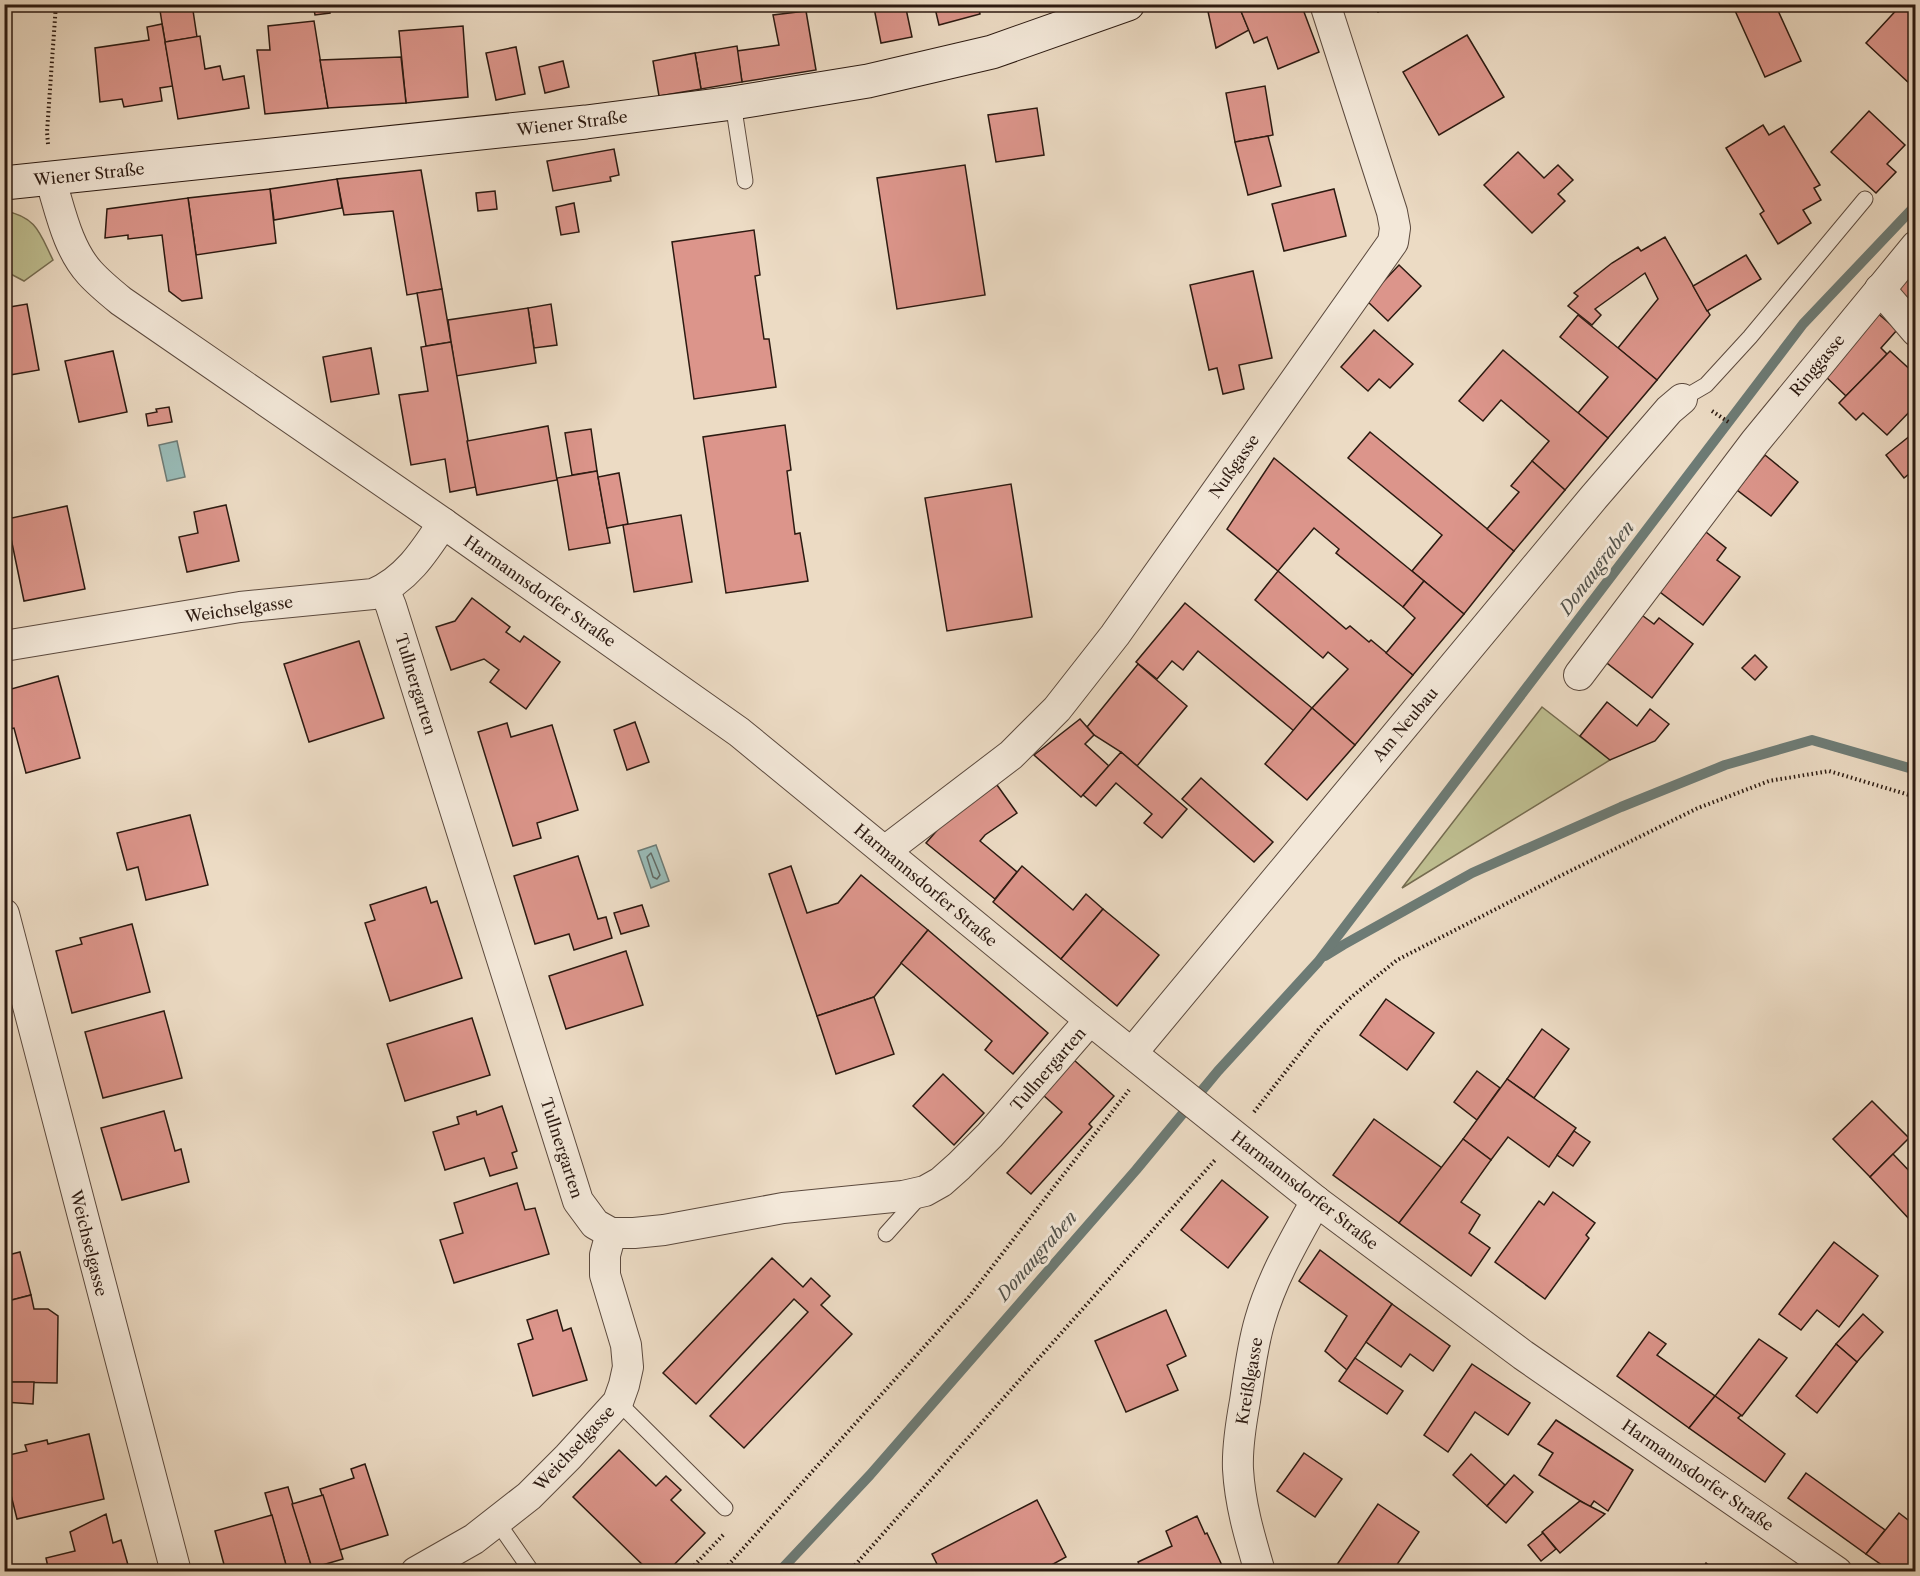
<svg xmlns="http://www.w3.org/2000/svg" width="1920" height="1576" viewBox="0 0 1920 1576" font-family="'Libre Caslon Text',serif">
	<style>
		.green { fill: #bebe90; stroke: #756c50; stroke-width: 1.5 }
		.water { fill: #99bbb7; stroke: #6d7b75; stroke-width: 1.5 }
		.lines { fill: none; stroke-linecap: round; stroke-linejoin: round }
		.shore { stroke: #626a64; stroke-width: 1.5 }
		.stream { stroke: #6d7b75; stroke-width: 10 }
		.building { fill: #dc958b; stroke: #2c1a11; stroke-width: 1.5 }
		.lane-casing { stroke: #5c4a3e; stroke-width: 17 }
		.street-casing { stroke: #5c4a3e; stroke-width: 32 }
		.secondary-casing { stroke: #2c1a11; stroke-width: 35 }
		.path { stroke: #2c1a11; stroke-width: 4; stroke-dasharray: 1.5 3; stroke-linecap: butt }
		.lane { stroke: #f3e8d9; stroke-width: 15 }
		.street { stroke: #f3e8d9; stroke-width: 30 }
		.secondary { stroke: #f3e8d9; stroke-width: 33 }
		.labels { text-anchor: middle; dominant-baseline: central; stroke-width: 6; stroke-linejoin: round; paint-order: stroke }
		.street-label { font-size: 16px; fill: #2c1a11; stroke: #f3e8d9 }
		.water-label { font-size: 18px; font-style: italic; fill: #52524b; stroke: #f3e8d9 }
	</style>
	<rect width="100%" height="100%" fill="#ecdbc4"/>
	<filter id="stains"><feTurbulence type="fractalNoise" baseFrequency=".00333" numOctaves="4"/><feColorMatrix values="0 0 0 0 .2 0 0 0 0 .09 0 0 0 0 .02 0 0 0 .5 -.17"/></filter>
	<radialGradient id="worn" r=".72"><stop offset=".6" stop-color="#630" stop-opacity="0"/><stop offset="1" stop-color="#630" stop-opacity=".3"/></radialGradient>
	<g class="green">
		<path d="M5,211C37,217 40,234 53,260L24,281L5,271Z"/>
		<polygon points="1542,707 1610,760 1402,888"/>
	</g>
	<g class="water">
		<polygon points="177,441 185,477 167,481 159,445"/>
		<polygon points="656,845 669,881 651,888 638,851"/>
	</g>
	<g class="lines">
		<polygon class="shore" points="651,853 660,875 657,879 653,877 647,857"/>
		<g class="stream">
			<polyline points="1325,956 1343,945 1472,873 1621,807 1725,765 1812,740 1916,770"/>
			<polyline points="779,1572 870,1475 1136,1170 1218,1071 1318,962 1803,324 1916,205"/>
		</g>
	</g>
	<g class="building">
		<polygon points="159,4 192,4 197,37 165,42"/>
		<polygon points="219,4 233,4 234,11 220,11"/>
		<polygon points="313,4 329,4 330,13 315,15"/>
		<polygon points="892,4 905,4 912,37 881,43 874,8"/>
		<polygon points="934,4 978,4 980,14 939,25"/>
		<polygon points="1211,4 1238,4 1249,30 1216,48 1207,7"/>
		<polygon points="1238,4 1301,4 1319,52 1278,69 1267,37 1254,43"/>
		<polygon points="1375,4 1395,4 1378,12"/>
		<polygon points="1732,4 1775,4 1801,61 1765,77"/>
		<polygon points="1902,4 1916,4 1916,79 1910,84 1866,43"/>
		<polygon points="806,11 816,70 742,82 737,51 779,45 773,15"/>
		<polygon points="314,21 328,108 265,114 257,50 270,50 268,26"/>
		<polygon points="162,24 173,86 160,88 162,101 124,107 122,99 100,102 95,48 149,40 147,27"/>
		<polygon points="463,26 468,97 406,103 399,31"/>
		<polygon points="1467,35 1504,97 1439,135 1403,72"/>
		<polygon points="200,36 205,69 220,66 223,80 244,76 249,108 178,119 165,42"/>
		<polygon points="737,46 742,82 701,89 695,53"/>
		<polygon points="516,47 525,94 496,100 486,53"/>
		<polygon points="695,53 701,89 659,96 653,61"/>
		<polygon points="401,57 406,103 328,108 320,60"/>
		<polygon points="563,61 569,87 545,93 539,67"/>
		<polygon points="1265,86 1273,135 1235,142 1226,93"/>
		<polygon points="1037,108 1044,155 996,162 988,115"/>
		<polygon points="1869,111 1905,145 1887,164 1896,172 1876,193 1831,152"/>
		<polygon points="1763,125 1769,135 1784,126 1820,185 1814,188 1821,200 1803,210 1811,223 1778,244 1760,214 1764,211 1726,148"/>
		<polygon points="1268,136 1281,186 1248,195 1235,142"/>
		<polygon points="614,149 619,175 610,177 611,181 553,191 547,161"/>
		<polygon points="1518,152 1544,178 1558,165 1573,180 1558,194 1565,201 1532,233 1484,185"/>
		<polygon points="965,165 985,295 897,309 877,178"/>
		<polygon points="421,170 442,289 407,295 393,211 344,215 337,179"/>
		<polygon points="337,179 342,208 274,220 270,189"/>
		<polygon points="270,189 276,243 196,255 188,198"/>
		<polygon points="1334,189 1346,236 1284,251 1272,204"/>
		<polygon points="495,191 497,209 478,211 476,193"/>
		<polygon points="188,198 202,298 182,301 169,291 162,235 128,239 128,235 105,238 107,209"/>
		<polygon points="574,203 579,232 561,235 556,207"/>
		<polygon points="754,230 760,275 755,276 764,339 769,339 776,387 694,399 672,242"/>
		<polygon points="1665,237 1710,315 1657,380 1618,348 1658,299 1645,273 1595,309 1601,315 1592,325 1568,306 1578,296 1574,293 1612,263 1638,247 1641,251"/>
		<polygon points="1746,255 1761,279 1707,311 1693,286"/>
		<polygon points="1916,262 1916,311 1893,286"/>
		<polygon points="1399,265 1421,286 1388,321 1366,300"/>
		<polygon points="1253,271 1272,358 1239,365 1244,389 1223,394 1217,368 1209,370 1190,285"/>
		<polygon points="442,289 451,342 426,346 417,293"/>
		<polygon points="27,304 39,370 4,376 4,308"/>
		<polygon points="551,304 557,345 534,348 528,308"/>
		<polygon points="528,308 536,363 456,376 448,320"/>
		<polygon points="1874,310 1897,330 1881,348 1887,354 1846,396 1825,376"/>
		<polygon points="1578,315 1657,380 1608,438 1578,413 1608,377 1560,337"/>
		<polygon points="1374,330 1413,364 1390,388 1379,379 1368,391 1341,367"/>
		<polygon points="451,342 476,487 450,492 445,459 411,465 399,395 428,391 421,347"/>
		<polygon points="371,348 379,394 331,402 323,357"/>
		<polygon points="1503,350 1608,438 1565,490 1532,461 1549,441 1501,400 1483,421 1459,401"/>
		<polygon points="113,351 127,412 79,422 65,361"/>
		<polygon points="1890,351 1916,375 1916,405 1887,435 1863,413 1856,420 1839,403"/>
		<polygon points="169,407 172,422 148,426 146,414 157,412 156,409"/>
		<polygon points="785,425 791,470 787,471 795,534 800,533 808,581 726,593 703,437"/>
		<polygon points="548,426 557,480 477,495 467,441"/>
		<polygon points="591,429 597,471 572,475 565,433"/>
		<polygon points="1916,431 1916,482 1909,474 1904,478 1886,455"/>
		<polygon points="1370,432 1514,551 1464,614 1412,571 1442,535 1348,458"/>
		<polygon points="1765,455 1798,482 1771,516 1737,490"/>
		<polygon points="1274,458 1424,581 1403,607 1336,553 1339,549 1314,528 1278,571 1227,529"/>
		<polygon points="1532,461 1565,490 1514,551 1487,529 1519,492 1511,486"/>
		<polygon points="597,471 610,543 569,550 557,478"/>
		<polygon points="619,473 628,524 607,528 598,477"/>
		<polygon points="1011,484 1032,617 947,631 925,498"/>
		<polygon points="226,505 239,561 187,572 179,537 198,533 194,512"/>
		<polygon points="67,506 85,589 24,601 7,519"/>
		<polygon points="681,515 692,582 634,592 623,525"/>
		<polygon points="1706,532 1726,548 1717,560 1740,577 1703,625 1660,592"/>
		<polygon points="1278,571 1346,629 1350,626 1369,642 1371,640 1413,675 1355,745 1312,708 1348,669 1328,652 1323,658 1255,600"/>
		<polygon points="1424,581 1464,614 1413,675 1386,653 1415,618 1403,607"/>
		<polygon points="472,598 510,627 506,632 520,642 524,636 560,662 526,709 490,682 499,670 484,659 451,670 436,627 455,621"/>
		<polygon points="1185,603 1312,708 1294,731 1198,651 1183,670 1172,661 1157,679 1136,662"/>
		<polygon points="1639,613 1654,624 1659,618 1693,644 1652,698 1603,660"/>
		<polygon points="359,641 384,718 309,742 284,664"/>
		<polygon points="1755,655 1767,667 1755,680 1742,668"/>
		<polygon points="1138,664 1187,706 1137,766 1121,752 1094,735 1087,727"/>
		<polygon points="58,676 80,758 26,773 14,728 4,730 4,691"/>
		<polygon points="1607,702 1637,726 1650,709 1669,724 1655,741 1610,760 1580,736"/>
		<polygon points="1312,708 1355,745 1307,800 1265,764"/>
		<polygon points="1080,719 1094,735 1085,744 1109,766 1081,797 1034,755"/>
		<polygon points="635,722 649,762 627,770 614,730"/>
		<polygon points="507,723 511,737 552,725 578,810 537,823 541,838 513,846 478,732"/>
		<polygon points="1121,752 1187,809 1162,838 1144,823 1152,814 1116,783 1096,806 1083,795"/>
		<polygon points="1201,778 1273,842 1254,862 1182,799"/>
		<polygon points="997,785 1017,813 985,835 980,841 1017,872 995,899 926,843 947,819"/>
		<polygon points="190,815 208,885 146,900 138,867 127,870 117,833"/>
		<polygon points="578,856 598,919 606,917 612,938 574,950 569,934 535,944 514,876"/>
		<polygon points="791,866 807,913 838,903 861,875 928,930 874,997 817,1016 769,874"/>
		<polygon points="1022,866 1073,910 1086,894 1103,909 1061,959 993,902"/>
		<polygon points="426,887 431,903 437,901 462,978 390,1001 365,923 375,920 370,905"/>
		<polygon points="642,905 649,926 621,934 614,913"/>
		<polygon points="1103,909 1159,955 1117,1006 1061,959"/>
		<polygon points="132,924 150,992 72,1013 56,951 82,944 80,938"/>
		<polygon points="928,930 1048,1033 1013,1074 985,1050 992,1041 901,963"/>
		<polygon points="626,951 643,1005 566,1029 549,976"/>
		<polygon points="874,997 894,1054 836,1074 817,1016"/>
		<polygon points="1386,999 1434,1033 1407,1070 1360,1035"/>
		<polygon points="164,1011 182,1078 103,1098 85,1032"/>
		<polygon points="472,1018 490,1075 405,1101 387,1044"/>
		<polygon points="1542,1029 1569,1049 1534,1098 1507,1079"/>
		<polygon points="1074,1060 1114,1096 1089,1124 1092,1127 1031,1194 1007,1173 1062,1112 1043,1095"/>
		<polygon points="1477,1071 1500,1088 1477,1120 1454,1102"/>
		<polygon points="943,1074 984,1113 954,1145 913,1106"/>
		<polygon points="1507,1079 1576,1128 1549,1167 1508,1137 1491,1160 1463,1139"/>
		<polygon points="1872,1101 1909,1138 1870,1177 1833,1139"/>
		<polygon points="502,1106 517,1151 512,1153 517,1168 490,1176 484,1158 445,1170 433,1132 459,1124 457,1117 476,1111 477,1115"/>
		<polygon points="164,1111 175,1151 181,1149 189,1182 122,1200 101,1128"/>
		<polygon points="1374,1119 1442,1168 1399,1223 1333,1175"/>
		<polygon points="1574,1131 1590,1142 1573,1166 1557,1155"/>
		<polygon points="1463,1139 1491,1160 1461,1202 1480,1215 1469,1233 1490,1248 1471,1276 1399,1223"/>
		<polygon points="1893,1154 1916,1178 1916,1214 1910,1220 1870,1177"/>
		<polygon points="1222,1180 1268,1217 1228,1268 1181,1230"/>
		<polygon points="517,1183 525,1210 535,1208 549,1254 454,1283 440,1240 463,1233 454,1203"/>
		<polygon points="1553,1192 1595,1223 1586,1235 1589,1238 1545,1299 1495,1262 1539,1201 1544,1205"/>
		<polygon points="1916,1214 1916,1226 1910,1220"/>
		<polygon points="1834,1242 1878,1276 1839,1327 1817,1310 1801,1330 1779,1314"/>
		<polygon points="1320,1250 1392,1304 1347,1370 1325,1351 1347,1316 1299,1281"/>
		<polygon points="20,1252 31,1295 4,1302 4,1256"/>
		<polygon points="772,1258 803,1287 811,1278 830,1296 821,1305 852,1334 744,1448 710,1416 808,1312 794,1299 696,1404 663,1373"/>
		<polygon points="31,1295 34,1309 48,1309 58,1316 57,1383 11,1382 11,1339 4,1337 4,1302"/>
		<polygon points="1392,1304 1450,1346 1433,1371 1410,1354 1401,1367 1366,1342"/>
		<polygon points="557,1310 563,1331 571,1328 587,1380 533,1396 518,1344 533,1339 527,1320"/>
		<polygon points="1166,1310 1186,1356 1167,1365 1178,1390 1126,1412 1095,1341"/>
		<polygon points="1863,1314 1883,1332 1857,1362 1836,1344"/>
		<polygon points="1649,1332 1666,1344 1657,1355 1715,1396 1689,1428 1617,1376"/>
		<polygon points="1759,1339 1787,1358 1742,1416 1715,1396"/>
		<polygon points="1836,1344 1857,1362 1817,1413 1796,1396"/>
		<polygon points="1355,1358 1403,1391 1387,1414 1339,1381"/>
		<polygon points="1472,1364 1530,1403 1508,1435 1475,1412 1448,1452 1424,1435"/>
		<polygon points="4,1382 34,1382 33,1404 4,1402"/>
		<polygon points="1715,1396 1741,1415 1738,1418 1785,1454 1765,1482 1689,1428"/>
		<polygon points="1556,1420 1633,1470 1608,1511 1594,1501 1590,1507 1539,1475 1553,1453 1538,1444"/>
		<polygon points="89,1434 104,1499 17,1519 4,1467 4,1456 27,1451 25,1445 47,1440 48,1444"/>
		<polygon points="619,1450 656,1486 666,1476 681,1490 671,1500 705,1533 667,1572 650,1572 573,1497"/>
		<polygon points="1304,1453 1342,1479 1315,1517 1277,1491"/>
		<polygon points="1471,1454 1505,1485 1487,1506 1453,1475"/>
		<polygon points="365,1464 388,1535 340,1550 320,1489 354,1478 351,1469"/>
		<polygon points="1806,1473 1885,1530 1866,1554 1788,1498"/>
		<polygon points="1514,1475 1533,1492 1506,1523 1487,1506"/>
		<polygon points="288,1487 312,1568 300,1572 288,1572 265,1493"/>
		<polygon points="323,1495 343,1559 312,1568 292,1504"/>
		<polygon points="1037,1500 1066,1557 1039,1572 941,1572 932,1554"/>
		<polygon points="1580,1501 1605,1514 1560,1553 1542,1532"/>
		<polygon points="1378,1504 1419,1532 1392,1572 1332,1572"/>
		<polygon points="1899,1513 1916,1526 1916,1572 1892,1572 1866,1554"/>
		<polygon points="106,1514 113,1543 121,1540 130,1572 49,1572 46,1558 75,1551 70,1532"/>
		<polygon points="272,1515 288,1572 226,1572 215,1531"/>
		<polygon points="1197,1516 1205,1534 1207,1533 1225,1572 1142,1572 1138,1562 1172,1546 1166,1531"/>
		<polygon points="1543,1533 1556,1549 1541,1561 1528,1545"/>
		<polygon points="1706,1563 1717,1572 1700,1572"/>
	</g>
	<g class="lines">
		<g class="lane-casing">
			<g id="lane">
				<polyline points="733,103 745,181"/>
				<polyline points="1682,399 1706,385 1750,337 1865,199"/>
				<polyline points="886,1234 921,1195"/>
				<polyline points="618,1402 725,1508"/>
				<polyline points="498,1523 532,1572"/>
			</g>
		</g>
		<g class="street-casing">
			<g id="street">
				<path d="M50,178C60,209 67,248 90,273C99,283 110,292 121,301L443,523L739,732L1090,1020L1316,1201L1523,1355L1837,1572"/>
				<polyline points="1880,289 1916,331"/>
				<polyline points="384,589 391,606 578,1201 595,1224 611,1233 634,1233 664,1230 783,1208 903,1196 925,1191 941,1182 959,1166 990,1135 1090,1020"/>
				<path d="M4,646L240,607L373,594C406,580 424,552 443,523"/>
				<polyline points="1579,675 1755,442 1916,246"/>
				<polyline points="885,851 1011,755 1057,709 1115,635 1393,242 1395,228 1392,212 1325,4"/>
				<polyline points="4,914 176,1572"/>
				<polyline points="1132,1053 1594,497 1669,410 1682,399"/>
				<polyline points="416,1572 474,1539 529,1496 568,1457 618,1402 624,1385 628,1367 626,1345 605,1275 605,1255 611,1233"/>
				<path d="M1260,1572C1250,1538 1240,1505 1238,1469C1237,1447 1241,1423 1245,1401C1249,1374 1252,1347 1260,1320C1272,1278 1295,1239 1316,1201"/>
			</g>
		</g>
		<g class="secondary-casing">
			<polyline id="secondary" points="4,183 586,122 733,103 868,81 992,52 1128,4"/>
		</g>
		<g class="path">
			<polyline points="48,144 47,132 56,4"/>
			<polyline points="1712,411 1730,423"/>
			<polyline points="1254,1112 1319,1029 1349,999 1397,960 1560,876 1698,808 1769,781 1829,771 1916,797"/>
			<polyline points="688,1572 725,1533"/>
			<polyline points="722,1572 968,1298 1129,1090"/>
			<polyline points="849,1572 1215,1160"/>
		</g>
		<use href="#lane" class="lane"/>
		<use href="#street" class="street"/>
		<use href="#secondary" class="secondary"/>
	</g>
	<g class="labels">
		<g class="street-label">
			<text transform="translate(572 123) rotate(-7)">Wiener Straße</text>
			<text transform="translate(89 174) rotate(-6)">Wiener Straße</text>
			<text transform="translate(1817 365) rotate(-50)">Ringgasse</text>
			<text transform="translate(1234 466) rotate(-55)">Nußgasse</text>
			<text transform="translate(540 591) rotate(35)">Harmannsdorfer Straße</text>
			<text transform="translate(239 609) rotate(-8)">Weichselgasse</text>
			<text transform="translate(416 684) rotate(73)">Tullnergarten</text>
			<text transform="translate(1405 724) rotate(-50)">Am Neubau</text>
			<text transform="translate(926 885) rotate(40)">Harmannsdorfer Straße</text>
			<text transform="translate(1048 1069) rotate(-49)">Tullnergarten</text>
			<text transform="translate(562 1148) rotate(72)">Tullnergarten</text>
			<text transform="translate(1305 1190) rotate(38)">Harmannsdorfer Straße</text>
			<text transform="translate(89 1243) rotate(76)">Weichselgasse</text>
			<text transform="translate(1249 1381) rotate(-80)">Kreißlgasse</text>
			<text transform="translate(574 1448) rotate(-47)">Weichselgasse</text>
			<text transform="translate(1698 1475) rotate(35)">Harmannsdorfer Straße</text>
		</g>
		<g class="water-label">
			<text transform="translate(1597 568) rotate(-53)">Donaugraben</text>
			<text transform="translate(1037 1256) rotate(-49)">Donaugraben</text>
		</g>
	</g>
	<rect width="1920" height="1576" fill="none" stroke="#ecdbc4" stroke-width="24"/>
	<rect x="6" y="6" width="1908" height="1564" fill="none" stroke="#2c1a11" stroke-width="3"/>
	<rect x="12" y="12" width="1896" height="1552" fill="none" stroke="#2c1a11" stroke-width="1.5"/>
	<rect width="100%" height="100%" filter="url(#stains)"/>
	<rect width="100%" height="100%" fill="url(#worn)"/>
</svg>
